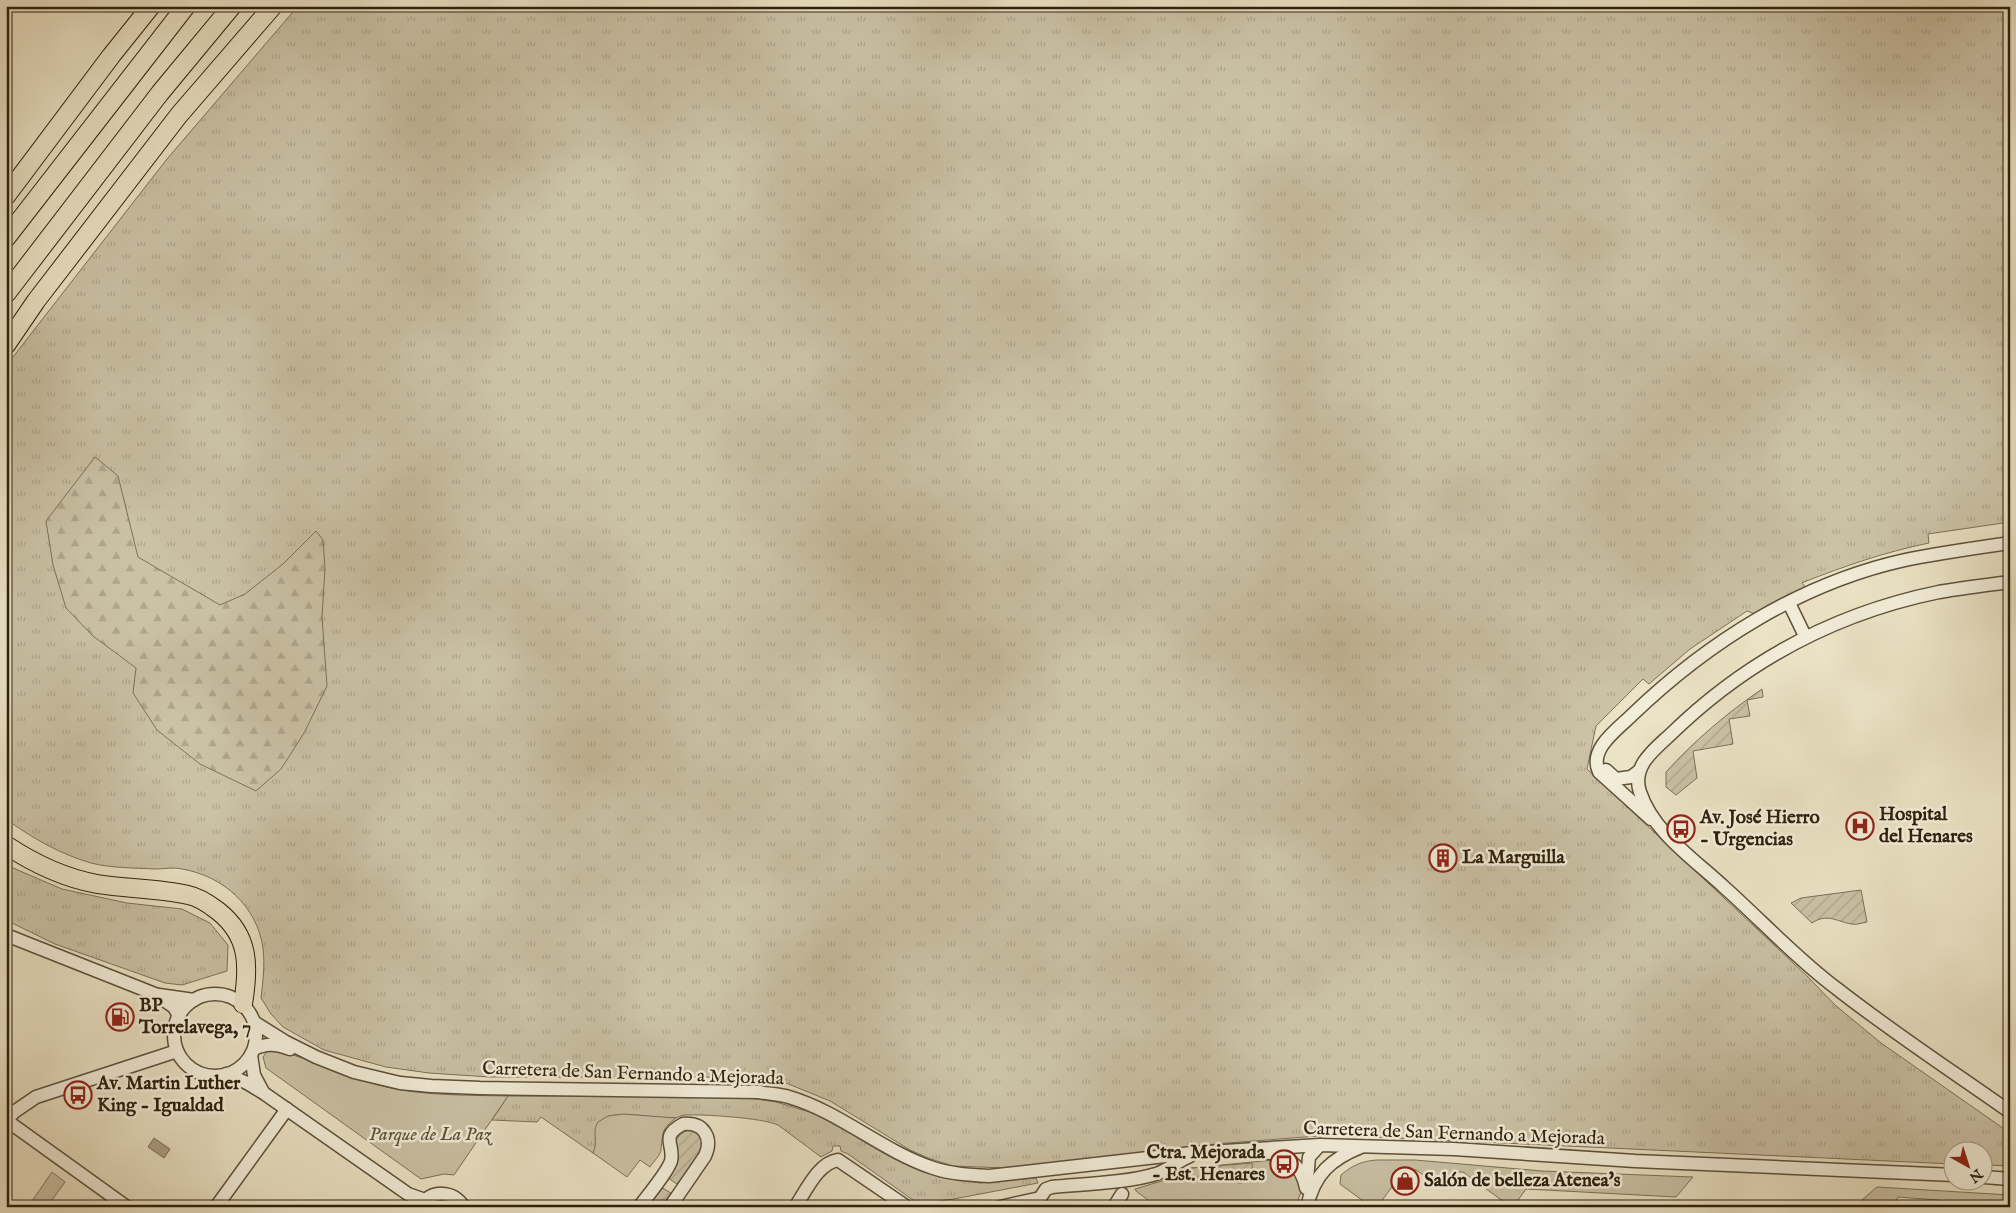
<svg xmlns="http://www.w3.org/2000/svg" width="2016" height="1213" viewBox="0 0 2016 1213" font-family="'IM FELL English',serif">
	<style>
		.grass { fill: url(#grass-tufts); stroke: #7c715a }
		.forest { fill: url(#forest-firs); stroke: #7c715a }
		.park { fill: #cbc2a6; stroke: #7c715a }
		.garden { fill: url(#garden-furrows); stroke: #7c715a }
		.water { fill: #aba187; stroke: #796d57 }
		.lines { fill: none; stroke-linecap: round; stroke-linejoin: round }
		.minor-casing { stroke: #5d513c; stroke-width: 15 }
		.highway-casing { stroke: #2e200e; stroke-width: 20 }
		.minor { stroke: #f2edd9; stroke-width: 12 }
		.highway { stroke: #ebe3c5; stroke-width: 18 }
		.labels { text-anchor: middle; dominant-baseline: central; stroke-width: 5; stroke-linejoin: round; paint-order: stroke }
		.poi-label { font-size: 19px; font-weight: bold; fill: #2e200e; stroke: #f2edd9; text-anchor: start }
		.street-label { font-size: 19px; fill: #2e200e; stroke: #f2edd9 }
		.park-label { font-size: 19px; font-style: italic; fill: #5d513c; stroke: #f2edd9 }
	</style>
	<defs>
		<pattern id="grass-tufts" width="24" height="20" patternUnits="userSpaceOnUse" patternTransform="scale(1.25)"><rect width="24" height="20" fill="#cbc2a6"/><path d="M3 7l-1-3M5 7V3M7 7l1-3M15 17l-1-3M17 17v-4M19 17l1-3" fill="none" stroke="#afa68e"/></pattern>
		<pattern id="forest-firs" width="22" height="20" patternUnits="userSpaceOnUse" patternTransform="scale(1.25)"><rect width="22" height="20" fill="#cbc2a6"/><path d="M5 1l3.5 6h-7zM16 11l3.5 6h-7z" fill="#afa68e"/></pattern>
		<pattern id="garden-furrows" width="10" height="10" patternUnits="userSpaceOnUse" patternTransform="scale(1.25)"><rect width="10" height="10" fill="#cbc2a6"/><path d="M-1 1l2-2M0 10L10 0M9 11l2-2" fill="none" stroke="#afa68e"/></pattern>
	</defs>
	<rect width="100%" height="100%" fill="#ebe3c5"/>
	<filter id="stains"><feTurbulence type="fractalNoise" baseFrequency=".004" numOctaves="4"/><feColorMatrix values="0 0 0 0 .2 0 0 0 0 .09 0 0 0 0 .02 0 0 0 .5 -.17"/></filter>
	<radialGradient id="worn" r=".72"><stop offset=".6" stop-color="#630" stop-opacity="0"/><stop offset="1" stop-color="#630" stop-opacity=".3"/></radialGradient>
	<g class="grass">
		<path d="M298,6H2010V522L1928,534L1929,543C1885,552 1845,566 1804,582L1802,583L1806,588L1755,614L1747,611L1690,649L1649,684L1643,679L1596,726L1587,769L1809,978L1835,1005L1881,1043L2010,1133V1166L1984,1165V1150H1954L1953,1164L1331,1135L1215,1144L1005,1168L953,1166L931,1159L910,1150L830,1101L786,1083L706,1077H490L429,1073L386,1067L324,1050L283,1027L271,1014L261,998C263,982 265,964 263,948C257,906 223,876 182,869C173,867 164,869 155,869C135,868 110,868 91,863C60,854 32,838 6,819V366L167,159Z"/>
		<polygon points="6,865 62,889 127,903 182,909 210,923 228,945 227,971 182,985 165,983 55,944 6,920"/>
		<path d="M508,1096H720L749,1098L776,1102L813,1113L908,1165L939,1177L980,1183L1036,1178L1038,1183L954,1199L938,1201V1207L922,1204L913,1200L848,1154L841,1151L840,1146H833L832,1151L821,1157L778,1125C763,1118 703,1114 685,1115C681,1115 678,1118 674,1118C651,1118 632,1112 608,1116L595,1138L597,1144L593,1153L541,1117L537,1122L492,1120Z"/>
	</g>
	<polygon class="forest" points="95,457 118,476 138,557 220,605 245,594 283,564 316,531 323,540 325,569 322,617 327,686 304,733 281,769 256,791 200,764 157,730 133,693 136,668 93,636 66,608 53,565 46,521"/>
	<g class="park">
		<path d="M275,1050C310,1058 343,1075 378,1085C420,1096 464,1095 508,1096L454,1175L444,1174L421,1179L266,1068L263,1057L267,1051Z"/>
		<path d="M623,1114L676,1118C661,1129 663,1133 661,1149C661,1155 653,1162 650,1167L640,1160L627,1177L593,1153C599,1140 591,1133 598,1122L608,1116Z"/>
		<path d="M1273,1160C1293,1164 1294,1172 1302,1189L1297,1203L1292,1206L1157,1207L1136,1191L1135,1189L1165,1180L1181,1169Z"/>
		<path d="M1377,1160H1415L1542,1171L1693,1177L1676,1197L1526,1189L1513,1207H1511L1463,1172H1453L1443,1188L1416,1170L1409,1168L1401,1175L1377,1207H1364L1366,1203L1340,1184L1341,1175C1353,1165 1362,1161 1377,1160Z"/>
		<polygon points="52,1172 65,1182 47,1207 28,1207"/>
		<polygon points="1877,1187 2010,1195 2010,1207 1950,1207 1938,1200 1898,1197 1893,1207 1854,1207"/>
	</g>
	<g class="garden">
		<path d="M1762,689L1763,697L1747,700L1750,716L1729,719L1733,744L1693,751L1697,778L1676,795L1666,787V772C1695,740 1727,713 1762,689Z"/>
		<path d="M1861,890L1867,922C1862,923 1856,925 1851,924C1836,921 1827,913 1812,923L1791,903L1801,898Z"/>
		<path d="M691,1130C719,1139 686,1171 677,1184L668,1178C671,1162 671,1131 691,1130Z"/>
		<path d="M1252,1163L1253,1177C1249,1180 1245,1183 1239,1183C1234,1183 1230,1178 1225,1178C1207,1176 1190,1179 1173,1182L1170,1177L1181,1169Z"/>
		<polygon points="661,1187 671,1193 661,1207 647,1207"/>
	</g>
	<polygon class="water" points="154,1138 170,1149 164,1158 148,1147"/>
	<g class="lines">
		<g class="minor-casing">
			<g id="minor">
				<path d="M2010,582C1986,585 1962,588 1939,592C1836,613 1747,660 1671,734C1655,749 1631,766 1640,792C1653,832 1694,859 1724,887C1761,920 1796,958 1836,988C1892,1032 1952,1071 2010,1112"/>
				<polyline points="1789,603 1805,636"/>
				<polyline points="1606,770 1616,779 1631,777 1639,771"/>
				<path d="M1651,819L1599,772C1588,749 1618,729 1632,715C1708,642 1801,583 1905,560C1939,553 1975,548 2010,543"/>
				<polyline points="6,935 155,994 174,1007 179,1016"/>
				<circle cx="215" cy="1035" r="41"/>
				<polyline points="159,995 194,1000"/>
				<path d="M254,1022L286,1042L316,1057L354,1072L400,1083L431,1086L480,1088L759,1092C769,1094 780,1094 789,1097C840,1112 882,1151 933,1168C951,1174 970,1175 989,1176L1192,1153L1320,1145L1454,1149L1635,1161L1954,1175"/>
				<path d="M254,1049C267,1043 276,1044 290,1049"/>
				<polyline points="251,1055 254,1075 263,1092"/>
				<polyline points="226,1074 247,1083 265,1094 408,1194 425,1200"/>
				<polyline points="6,1120 127,1207"/>
				<polyline points="6,1121 14,1112 36,1097 177,1051"/>
				<path d="M1265,1152C1287,1155 1302,1165 1306,1188"/>
				<polyline points="1984,1177 2010,1179"/>
				<polyline points="1307,1180 1309,1157 1320,1145"/>
				<polyline points="216,1207 287,1109"/>
				<path d="M420,1207C431,1189 453,1190 464,1207"/>
				<path d="M639,1207C647,1197 668,1171 671,1161C675,1144 659,1137 683,1124C704,1122 713,1138 705,1156L670,1207"/>
				<path d="M795,1207C806,1191 818,1163 838,1160L907,1207"/>
				<path d="M1000,1207L1040,1198L1046,1189L1052,1187C1083,1184 1126,1183 1156,1174C1168,1170 1178,1161 1190,1156"/>
				<polyline points="1114,1207 1122,1194"/>
				<path d="M1307,1207C1314,1174 1331,1159 1361,1147"/>
			</g>
		</g>
		<g class="highway-casing">
			<g id="highway">
				<polyline points="6,196 111,56 151,6"/>
				<polyline points="6,238 186,6"/>
				<polyline points="6,294 160,93 232,6"/>
				<polyline points="6,345 36,301 179,115 273,6"/>
				<path d="M6,845C33,863 65,878 97,884C127,889 158,888 188,895C199,897 209,904 218,911C250,936 249,967 243,1004"/>
			</g>
		</g>
		<use href="#minor" class="minor"/>
		<use href="#highway" class="highway"/>
	</g>
	<defs>
		<g id="hospital-ring" transform="scale(1.4375)"><circle r="9.5" fill="#f2edd9" stroke="#8f2418" stroke-width="1.5"/><path d="M-5-5h3v3.5h4V-5h3V5h-3V1.5h-4V5h-3Z" fill="#8f2418"/></g>
		<g id="bus-ring" transform="scale(1.4375)"><circle r="9.5" fill="#f2edd9" stroke="#8f2418" stroke-width="1.5"/><path d="M-5-6H5V4H4V6H2V4H-2V6H-4V4H-5ZM-3.5-4V0h7V-4ZM-3.5 1.2v1.5H-2V1.2ZM2 1.2v1.5H3.5V1.2Z" fill="#8f2418"/></g>
		<g id="building-ring" transform="scale(1.4375)"><circle r="9.5" fill="#f2edd9" stroke="#8f2418" stroke-width="1.5"/><path d="M-4-6H4V6H1V3H-1V6H-4ZM-2.5-4.3h1.7v1.8h-1.7ZM.8-4.3h1.7v1.8H.8ZM-2.5-1h1.7V.8h-1.7ZM.8-1h1.7V.8H.8Z" fill="#8f2418"/></g>
		<g id="fuel-ring" transform="scale(1.4375)"><circle r="9.5" fill="#f2edd9" stroke="#8f2418" stroke-width="1.5"/><path d="M-5.5-6h7V0h2V4h1.3V-2.5L3-4.5l.8-.8L6-3V5H2.5V1h-1V6h-7ZM-4.2-4.7v3.2H.2V-4.7Z" fill="#8f2418"/></g>
		<g id="shop-ring" transform="scale(1.4375)"><circle r="9.5" fill="#f2edd9" stroke="#8f2418" stroke-width="1.5"/><path d="M-5-2.5h2.3a2.7 3.5 0 0 1 5.4 0H5L5.5 6h-11ZM-1.5-2.5h3a1.5 2.3 0 0 0-3 0Z" fill="#8f2418"/></g>
	</defs>
	<g fill-rule="evenodd">
		<use href="#hospital-ring" x="1860" y="826"/>
		<use href="#bus-ring" x="1681" y="829"/>
		<use href="#building-ring" x="1443" y="858"/>
		<use href="#fuel-ring" x="120" y="1017"/>
		<use href="#bus-ring" x="78" y="1095"/>
		<use href="#bus-ring" x="1284" y="1164"/>
		<use href="#shop-ring" x="1405" y="1181"/>
	</g>
	<g class="labels">
		<g class="poi-label">
			<text x="1879" y="815">Hospital<tspan x="1879" dy="22">del Henares</tspan></text>
			<text x="1700" y="818">Av. José Hierro<tspan x="1700" dy="22">- Urgencias</tspan></text>
			<text x="1462" y="858">La Marguilla</text>
			<text x="139" y="1006">BP<tspan x="139" dy="22">Torrelavega, 7</tspan></text>
			<text x="97" y="1084">Av. Martin Luther<tspan x="97" dy="22">King - Igualdad</tspan></text>
			<text x="1265" y="1153" text-anchor="end">Ctra. Mejorada<tspan x="1265" dy="22">- Est. Henares</tspan></text>
			<text x="1424" y="1181">Salón de belleza Atenea's</text>
		</g>
		<g class="street-label">
			<text transform="translate(633 1074) rotate(2)">Carretera de San Fernando a Mejorada</text>
			<text transform="translate(1454 1134) rotate(2)">Carretera de San Fernando a Mejorada</text>
		</g>
		<g class="park-label">
			<text x="430" y="1135">Parque de La Paz</text>
		</g>
	</g>
	<rect width="2016" height="1213" fill="none" stroke="#ebe3c5" stroke-width="25"/>
	<rect x="8" y="8" width="2001" height="1198" fill="none" stroke="#2e200e" stroke-width="2.5"/>
	<rect x="12" y="12" width="1991" height="1188" fill="none" stroke="#2e200e"/>
	<g transform="translate(1968 1166) rotate(141)"><circle r="24" fill="#f2edd9" stroke="#a49b88"/>
	<path d="M0-4L9 19L0 12L-9 19Z" fill="#8f2418"/>
	<text y="-8" font-size="14" font-weight="bold" text-anchor="middle" fill="#2e200e">N</text>
	</g>
	<rect width="100%" height="100%" filter="url(#stains)"/>
	<rect width="100%" height="100%" fill="url(#worn)"/>
</svg>
